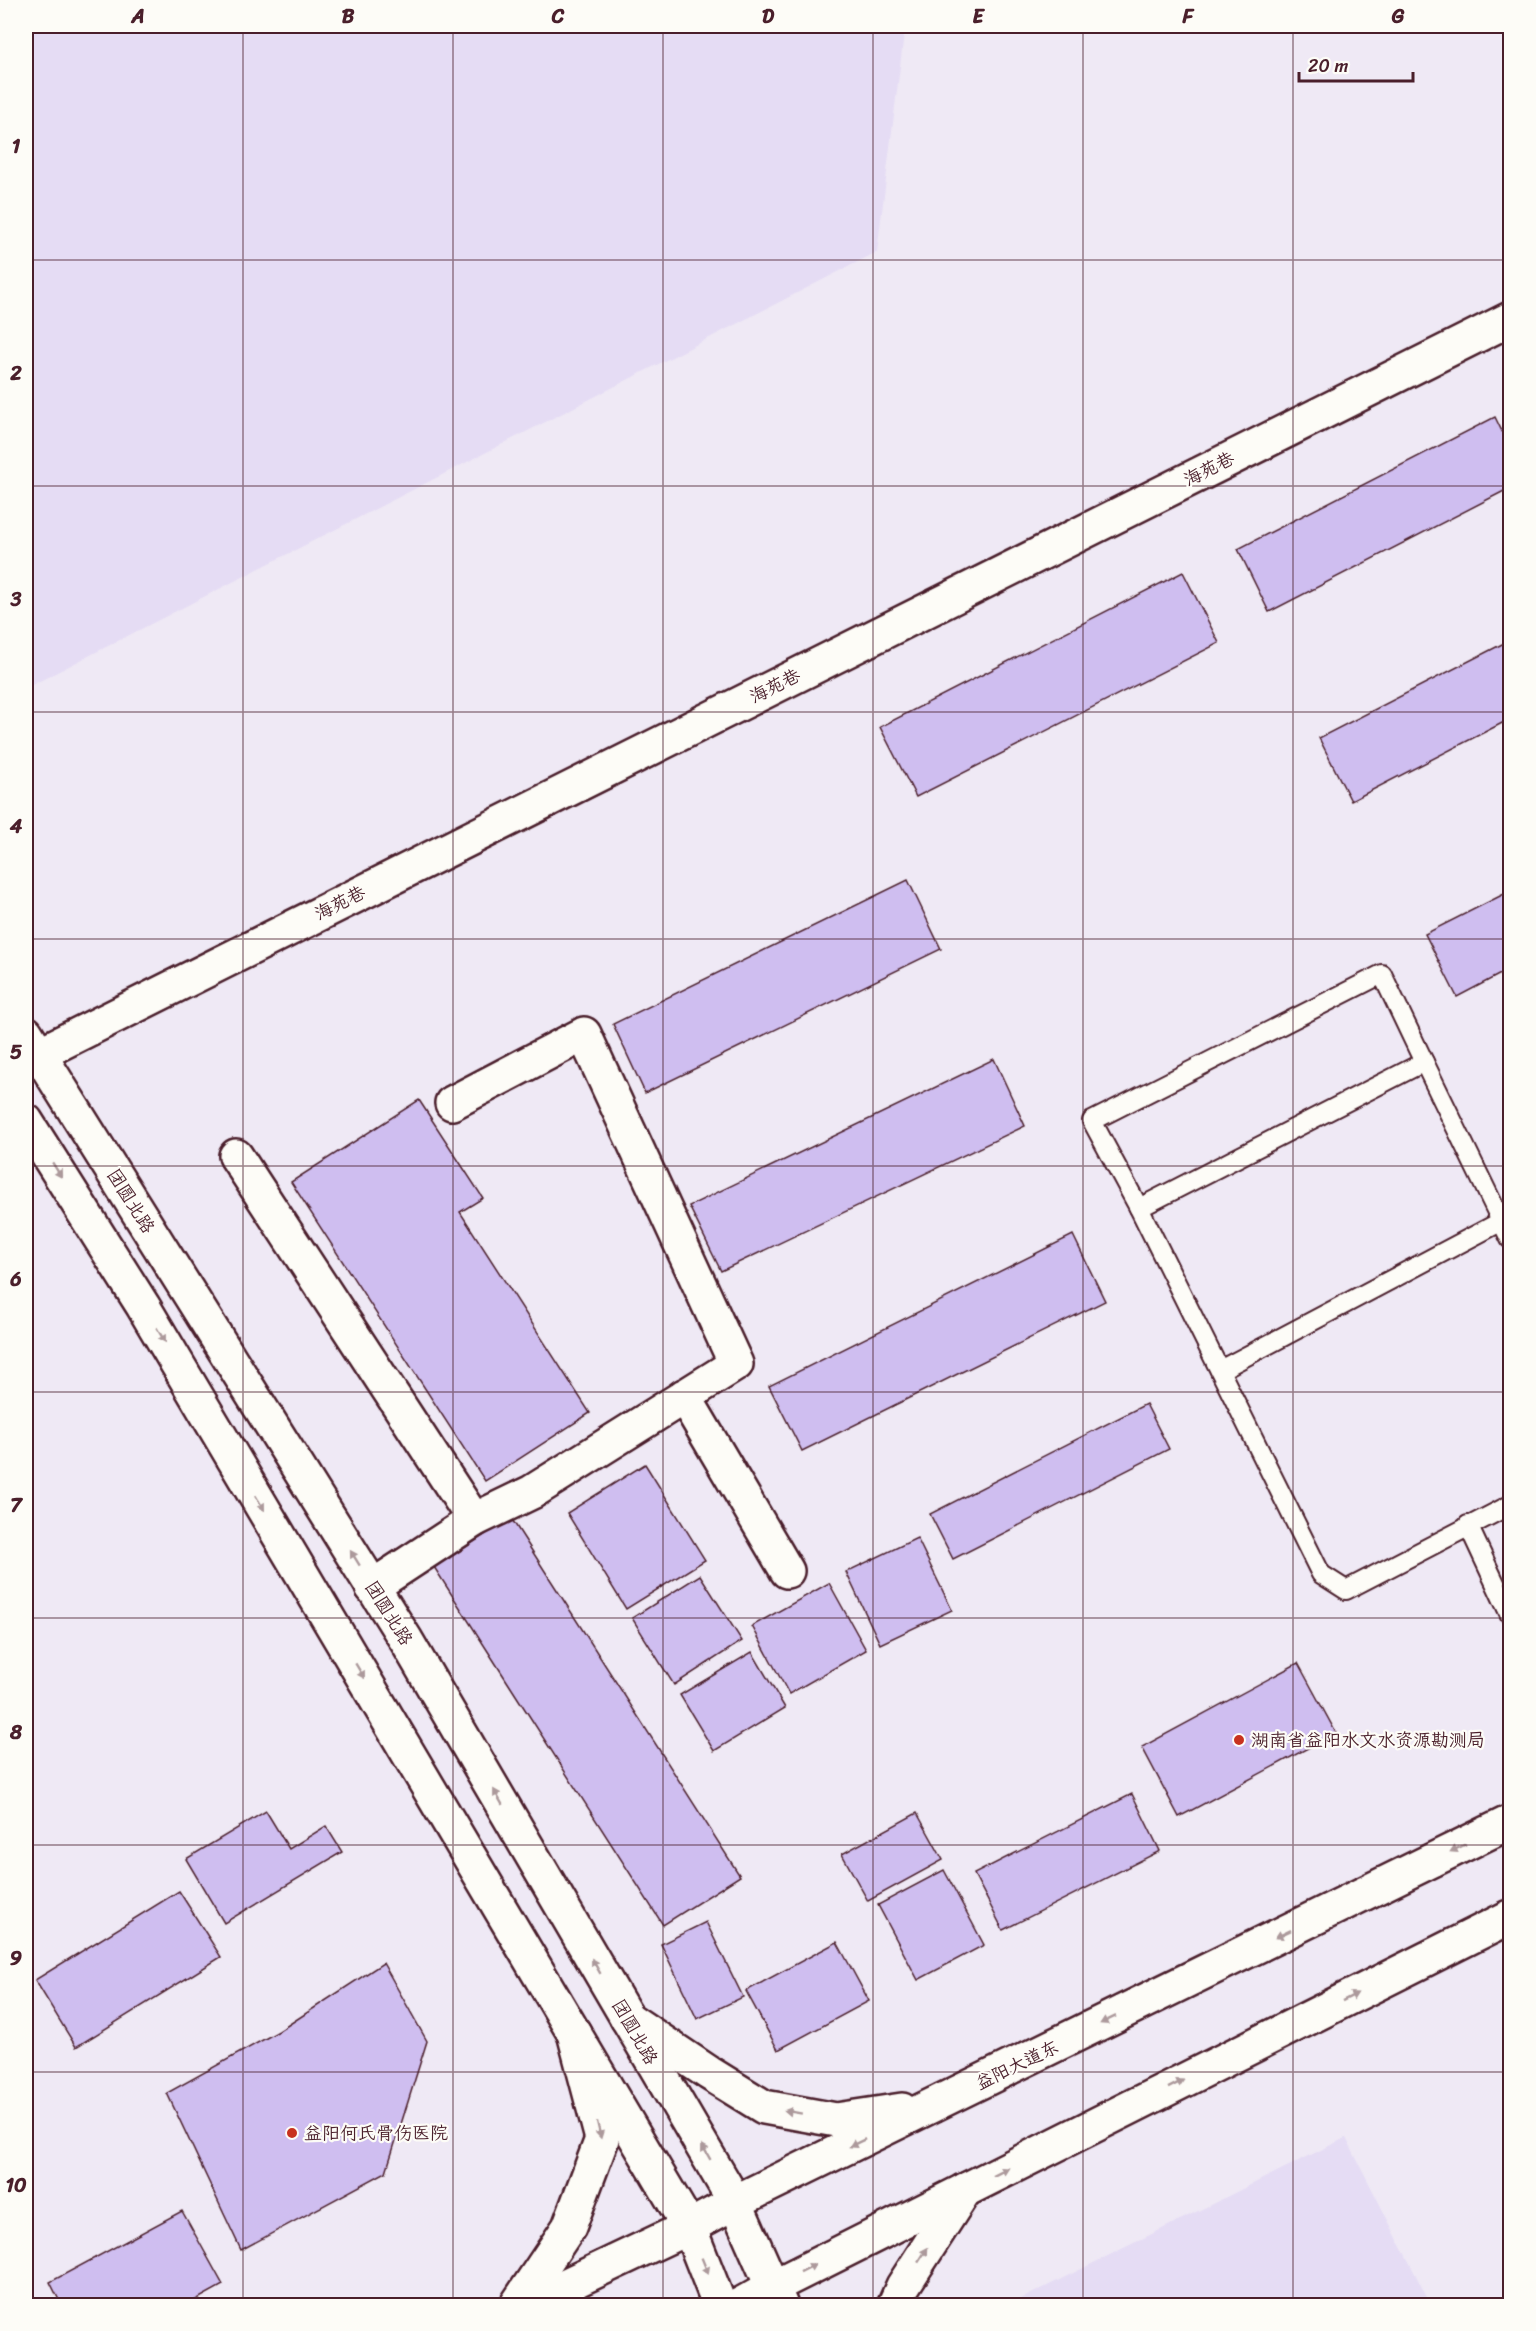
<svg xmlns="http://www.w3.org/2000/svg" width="1536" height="2331" viewBox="0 0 1536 2331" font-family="Sriracha,'LXGW WenKai TC',sans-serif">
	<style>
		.built { fill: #e5dcf4 }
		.building { fill: #cfbef0; stroke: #4a1f2b; stroke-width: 1.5 }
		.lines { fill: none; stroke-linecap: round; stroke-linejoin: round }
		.lane-casing { stroke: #4a1f2b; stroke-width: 22 }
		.street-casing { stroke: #4a1f2b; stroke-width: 38 }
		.secondary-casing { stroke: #4a1f2b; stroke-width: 38 }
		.primary-casing { stroke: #4a1f2b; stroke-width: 38 }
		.lane { stroke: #fdfcf7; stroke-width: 18 }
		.street { stroke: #fdfcf7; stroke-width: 33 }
		.secondary { stroke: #fdfcf7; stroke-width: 33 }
		.primary { stroke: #fdfcf7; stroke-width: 33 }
		.oneway { fill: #ac999b }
		.grid { fill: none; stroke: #4a1f2b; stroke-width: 1.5; stroke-opacity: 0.55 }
		.poi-dot { fill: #c8321e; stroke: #fdfcf7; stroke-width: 2 }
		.labels { text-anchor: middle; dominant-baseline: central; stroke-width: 4.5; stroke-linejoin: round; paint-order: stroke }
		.street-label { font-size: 18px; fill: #4a1f2b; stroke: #fdfcf7 }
		.poi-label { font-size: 18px; fill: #4a1f2b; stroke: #fdfcf7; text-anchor: start }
		.neatline { fill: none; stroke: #4a1f2b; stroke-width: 2 }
		.grid-label { font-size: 20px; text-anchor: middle; font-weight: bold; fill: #4a1f2b }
	</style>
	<rect width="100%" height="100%" fill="#efe9f5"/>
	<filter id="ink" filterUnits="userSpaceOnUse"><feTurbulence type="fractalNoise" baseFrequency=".0167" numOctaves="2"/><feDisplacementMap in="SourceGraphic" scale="12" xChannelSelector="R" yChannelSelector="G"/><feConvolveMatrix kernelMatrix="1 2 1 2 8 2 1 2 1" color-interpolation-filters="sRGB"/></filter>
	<g filter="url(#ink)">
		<g class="built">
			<polygon points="26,26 905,26 877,252 26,688"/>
			<polygon points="1346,2138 1431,2305 1009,2305 1345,2138"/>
		</g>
		<g class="building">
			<polygon points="1495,417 1510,448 1510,488 1269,612 1238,549"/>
			<polygon points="1183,572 1219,643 916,797 880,727"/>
			<polygon points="1510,640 1510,719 1351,801 1319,738"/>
			<polygon points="908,880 941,949 645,1093 613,1024"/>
			<polygon points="1510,891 1510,969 1457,997 1425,934"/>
			<polygon points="994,1059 1025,1126 721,1271 689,1206"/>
			<polygon points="419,1100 483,1198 460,1212 590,1413 485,1481 291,1182"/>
			<polygon points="1073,1235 1105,1301 802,1451 769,1386"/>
			<polygon points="1146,1404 1169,1449 953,1559 930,1514"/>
			<polygon points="645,1464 705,1560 626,1609 567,1513"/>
			<polygon points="511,1518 740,1876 663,1925 434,1567"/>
			<polygon points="917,1538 952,1610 880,1644 846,1572"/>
			<polygon points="700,1575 742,1641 674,1685 632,1618"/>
			<polygon points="829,1583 866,1650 789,1694 752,1626"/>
			<polygon points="752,1652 785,1708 714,1751 680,1695"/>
			<polygon points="1298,1663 1336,1733 1179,1817 1142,1747"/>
			<polygon points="1132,1794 1160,1851 1003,1930 974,1874"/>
			<polygon points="266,1811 289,1849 326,1826 342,1852 224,1923 186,1859"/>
			<polygon points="917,1813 943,1860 868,1901 842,1854"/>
			<polygon points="944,1870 984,1945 918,1980 878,1905"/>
			<polygon points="179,1891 221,1957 76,2047 35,1980"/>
			<polygon points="706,1922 743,1997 697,2019 661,1944"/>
			<polygon points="837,1942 869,2001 778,2050 746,1991"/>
			<polygon points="383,1963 427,2041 386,2172 241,2250 167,2093 279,2031"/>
			<polygon points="182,2211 223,2285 185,2306 62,2306 50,2282"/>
		</g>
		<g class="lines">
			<g class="lane-casing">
				<g id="lane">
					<polyline points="1139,1208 1092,1121 1382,974 1424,1062"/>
					<polyline points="1510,1239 1424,1062 1139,1208 1321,1574 1346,1590 1510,1505"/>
					<polyline points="1220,1370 1502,1221"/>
					<polyline points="1468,1525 1510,1615"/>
				</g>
			</g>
			<g class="street-casing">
				<g id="street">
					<polyline points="236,1156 474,1520"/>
					<polyline points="684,1396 787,1571"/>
					<polyline points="372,1587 474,1520 532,1492 736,1364 584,1034 452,1103"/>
				</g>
			</g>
			<g class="secondary-casing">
				<g id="secondary">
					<polyline points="26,1033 406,1640 735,2202 781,2306"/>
					<polyline points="39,1054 1510,319"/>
					<polyline points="26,1121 143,1306 689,2227 720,2306"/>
				</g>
			</g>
			<g class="primary-casing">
				<g id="primary">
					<polyline points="627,2018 709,2073 764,2107 836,2120 902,2110"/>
					<polyline points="516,2306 569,2227 602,2139 574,2033"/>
					<polyline points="522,2306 689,2227 735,2202 1510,1822"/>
					<polyline points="738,2306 774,2286 1510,1917"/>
					<polyline points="894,2306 903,2286 965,2190"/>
				</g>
			</g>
			<use href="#lane" class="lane"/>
			<use href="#street" class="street"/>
			<use href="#secondary" class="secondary"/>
			<use href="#primary" class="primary"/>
		</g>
		<defs><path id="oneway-solid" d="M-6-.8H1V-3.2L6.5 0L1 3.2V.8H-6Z" transform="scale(1.5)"/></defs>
		<g class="oneway">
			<use href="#oneway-solid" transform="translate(57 1170) rotate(58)"/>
			<use href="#oneway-solid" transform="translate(161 1335) rotate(59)"/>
			<use href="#oneway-solid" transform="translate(260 1503) rotate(59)"/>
			<use href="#oneway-solid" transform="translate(355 1558) rotate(-122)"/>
			<use href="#oneway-solid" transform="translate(360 1671) rotate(59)"/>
			<use href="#oneway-solid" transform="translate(498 1797) rotate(-120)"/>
			<use href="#oneway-solid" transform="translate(1458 1848) rotate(154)"/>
			<use href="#oneway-solid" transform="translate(1283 1934) rotate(154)"/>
			<use href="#oneway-solid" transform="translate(596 1966) rotate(-120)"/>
			<use href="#oneway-solid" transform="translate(1350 1997) rotate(-27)"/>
			<use href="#oneway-solid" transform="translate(1108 2020) rotate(154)"/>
			<use href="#oneway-solid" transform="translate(1176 2084) rotate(-27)"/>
			<use href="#oneway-solid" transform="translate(793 2112) rotate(-170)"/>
			<use href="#oneway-solid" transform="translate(599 2130) rotate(77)"/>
			<use href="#oneway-solid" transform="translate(857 2143) rotate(154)"/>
			<use href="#oneway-solid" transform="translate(706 2152) rotate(-120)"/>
			<use href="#oneway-solid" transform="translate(1001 2172) rotate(-27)"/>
			<use href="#oneway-solid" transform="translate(923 2255) rotate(-57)"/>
			<use href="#oneway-solid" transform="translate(705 2266) rotate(68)"/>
			<use href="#oneway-solid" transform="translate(808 2268) rotate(-27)"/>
		</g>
	</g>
	<path class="grid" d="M243,26V2306M453,26V2306M663,26V2306M873,26V2306M1083,26V2306M1293,26V2306M26,260H1510M26,486H1510M26,712H1510M26,939H1510M26,1166H1510M26,1392H1510M26,1618H1510M26,1845H1510M26,2072H1510"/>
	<g class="poi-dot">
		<circle cx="1239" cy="1740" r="6"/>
		<circle cx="292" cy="2133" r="6"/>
	</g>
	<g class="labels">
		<g class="street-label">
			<text transform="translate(1209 469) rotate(-27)">海苑巷</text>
			<text transform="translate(775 686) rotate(-27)">海苑巷</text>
			<text transform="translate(340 903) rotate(-27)">海苑巷</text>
			<text transform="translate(131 1201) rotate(58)">团圆北路</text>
			<text transform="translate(389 1613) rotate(58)">团圆北路</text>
			<text transform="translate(635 2032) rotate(60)">团圆北路</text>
			<text transform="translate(1017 2065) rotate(-26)">益阳大道东</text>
		</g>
		<g class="poi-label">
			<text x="1251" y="1740">湖南省益阳水文水资源勘测局</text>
			<text x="304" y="2133">益阳何氏骨伤医院</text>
		</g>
	</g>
	<rect width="1536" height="2331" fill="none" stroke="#fdfcf7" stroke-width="66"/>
	<path d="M1299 72v9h114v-9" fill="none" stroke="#4a1f2b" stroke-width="3"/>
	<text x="1308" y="72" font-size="18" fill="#4a1f2b" stroke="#fdfcf7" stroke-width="4.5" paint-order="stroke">20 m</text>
	<rect x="33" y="33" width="1470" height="2265" class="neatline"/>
	<g class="grid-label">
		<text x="138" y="23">A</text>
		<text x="348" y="23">B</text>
		<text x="558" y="23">C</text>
		<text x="768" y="23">D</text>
		<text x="978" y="23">E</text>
		<text x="1188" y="23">F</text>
		<text x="1398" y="23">G</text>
		<text x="16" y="153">1</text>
		<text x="16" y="380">2</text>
		<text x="16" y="606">3</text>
		<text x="16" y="833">4</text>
		<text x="16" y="1059">5</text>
		<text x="16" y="1286">6</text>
		<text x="16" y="1512">7</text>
		<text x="16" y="1739">8</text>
		<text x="16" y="1965">9</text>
		<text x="16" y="2192">10</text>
	</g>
</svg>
